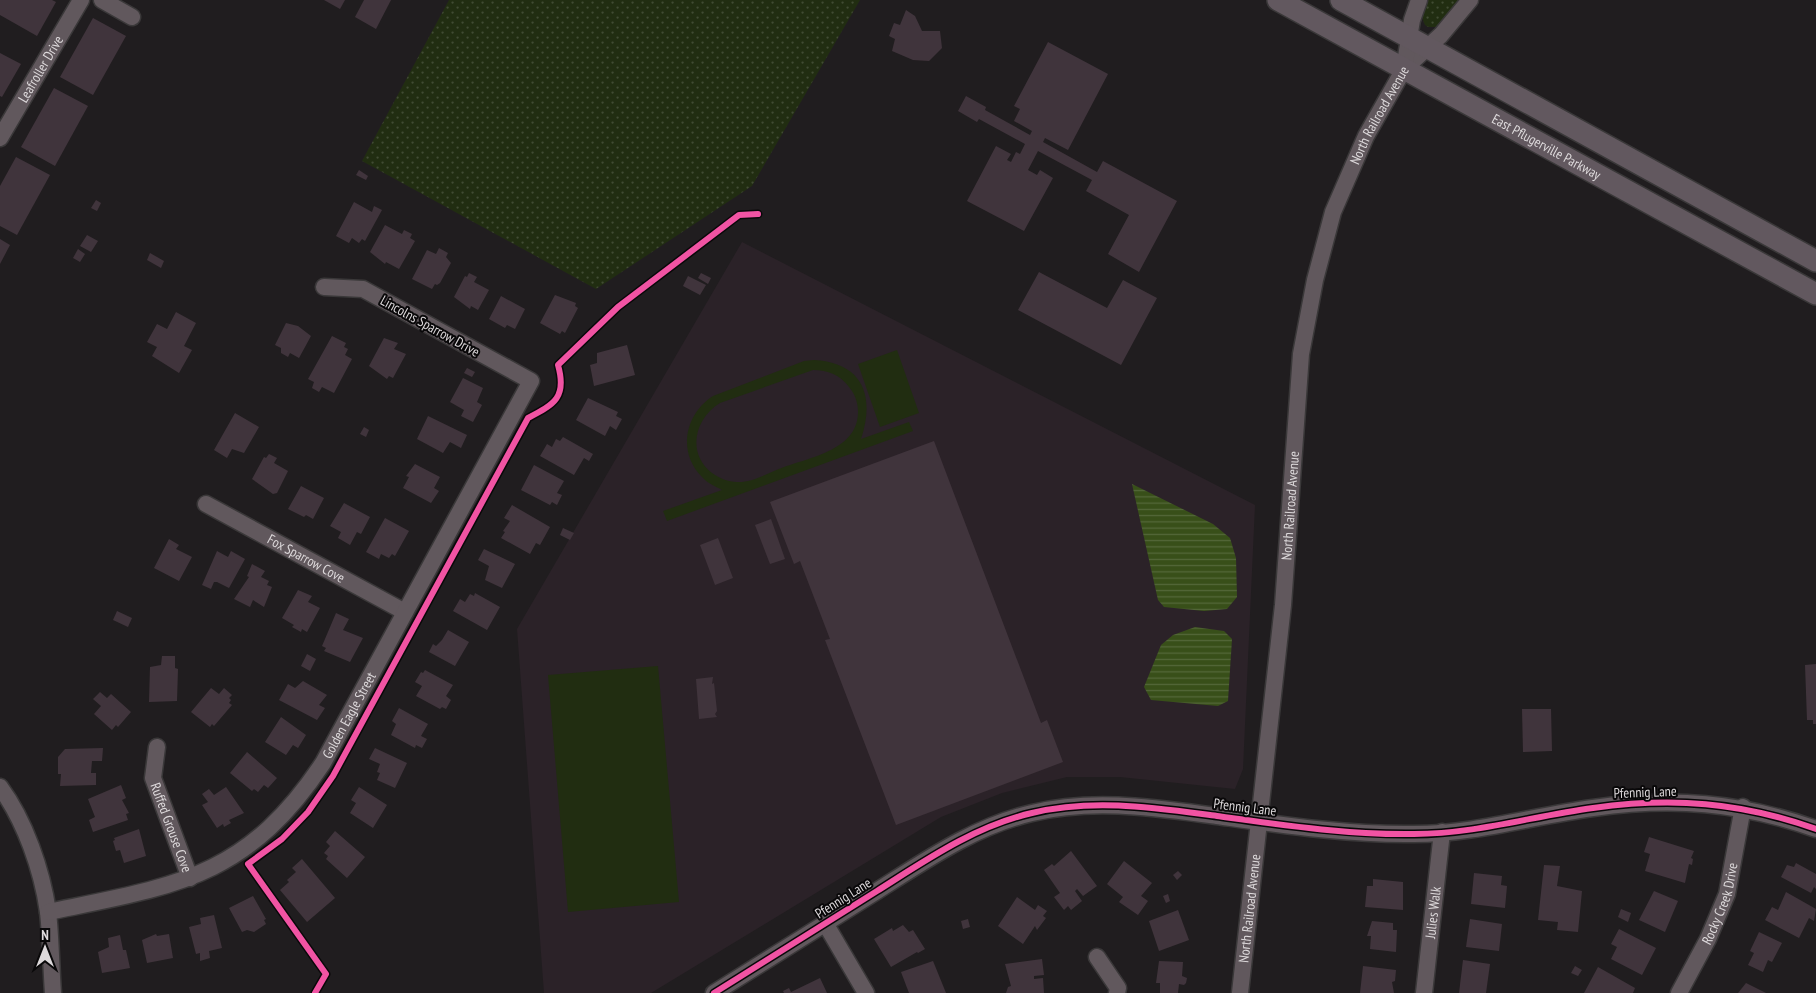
<svg xmlns="http://www.w3.org/2000/svg" width="1816" height="993" viewBox="0 0 1816 993" font-family="'PT Sans Narrow',sans-serif">
	<style>
		.built { fill: #2b2228 }
		.grass { fill: url(#grass-dots) }
		.pitch { fill: #212d11; fill-rule: evenodd }
		.water { fill: url(#water-rules) }
		.building { fill: #40343c }
		.lines { fill: none; stroke-linecap: round; stroke-linejoin: round }
		.minor-casing { stroke: #3a3839; stroke-width: 19 }
		.major-casing { stroke: #3a3839; stroke-width: 24 }
		.minor { stroke: #61585d; stroke-width: 16 }
		.major { stroke: #62585f; stroke-width: 21 }
		.cycleway-casing { stroke: #090809; stroke-width: 9 }
		.cycleway { stroke: #f153a3; stroke-width: 6 }
		.labels { text-anchor: middle; dominant-baseline: central; stroke-width: 4; stroke-linejoin: round; paint-order: stroke }
		.street-label { font-size: 14px; fill: #ddd9db; stroke: #090809 }
	</style>
	<defs>
		<pattern id="grass-dots" width="8" height="8" patternUnits="userSpaceOnUse" patternTransform="scale(1.25)"><rect width="8" height="8" fill="#212d11"/><path d="M2 2h.1M6 6h.1" fill="none" stroke="#414b33" stroke-width="1.8" stroke-linecap="round"/></pattern>
		<pattern id="water-rules" width="6" height="5" patternUnits="userSpaceOnUse" patternTransform="scale(1.25)"><rect width="6" height="5" fill="#384f19"/><path d="M0 2.5h6" fill="none" stroke="#54683a"/></pattern>
	</defs>
	<rect width="100%" height="100%" fill="#201d1f"/>
	<polygon class="built" points="742,242 1255,505 1243,769 1235,789 1120,777 1067,777 1002,793 941,817 651,993 544,993 517,629"/>
	<g class="grass">
		<polygon points="449,0 860,0 752,186 596,289 362,161"/>
		<path d="M1426,0H1461L1438,27H1428L1425,25C1420,15 1423,10 1426,0Z"/>
	</g>
	<g class="pitch">
		<polygon points="897,350 919,413 880,427 858,364"/>
		<path d="M814,360C864,363 875,397 861,439L909,422L913,431L667,521L663,511L722,490C715,486 707,483 702,477C677,452 685,414 713,396L804,361ZM813,370C828,370 840,375 849,387C855,394 858,403 858,412C858,449 812,457 784,467C770,472 752,483 737,482C728,482 719,478 712,473C686,453 695,418 720,403Z"/>
		<polygon points="658,666 679,902 568,912 548,675"/>
	</g>
	<g class="water">
		<polygon points="1132,484 1213,524 1230,538 1236,558 1237,597 1227,609 1204,611 1164,607 1158,600"/>
		<polygon points="1195,627 1224,631 1232,639 1228,701 1218,706 1151,700 1144,687 1161,645 1173,635"/>
	</g>
	<g class="building">
		<polygon points="0,0 52,0 56,2 37,36 0,15"/>
		<polygon points="324,0 345,0 340,9"/>
		<polygon points="364,0 391,0 376,29 355,17"/>
		<polygon points="906,10 915,16 922,31 940,31 942,48 929,61 913,60 892,51 895,39 889,36 894,23 900,25"/>
		<polygon points="93,18 126,36 93,95 60,77"/>
		<polygon points="1048,42 1108,74 1068,150 1045,138 1043,142 1097,172 1103,161 1177,201 1139,272 1108,254 1129,215 1086,191 1092,180 1038,151 1028,170 1037,175 1040,170 1053,178 1024,231 967,201 996,146 1011,154 1007,160 1011,162 1016,152 1020,154 1025,144 979,119 977,122 958,111 966,96 986,107 985,110 1030,135 1032,131 1014,121 1020,109 1014,106"/>
		<polygon points="0,53 21,64 2,97 0,96"/>
		<polygon points="54,88 88,106 55,166 21,147"/>
		<polygon points="16,157 50,175 17,235 0,226 0,186"/>
		<polygon points="359,170 368,176 366,180 356,175"/>
		<polygon points="96,200 101,203 97,211 91,208"/>
		<polygon points="354,202 372,212 374,206 382,210 365,241 362,239 359,243 352,238 349,243 336,236"/>
		<polygon points="385,225 402,234 404,230 412,234 410,238 415,241 399,269 386,262 385,264 370,252"/>
		<polygon points="87,235 98,241 91,252 80,246"/>
		<polygon points="0,239 10,245 0,264"/>
		<polygon points="439,248 448,253 446,257 451,263 440,283 437,285 435,284 432,289 412,279 427,250 436,254"/>
		<polygon points="78,249 85,254 80,262 73,258"/>
		<polygon points="150,253 164,261 161,268 147,260"/>
		<polygon points="1039,272 1107,308 1123,280 1157,298 1121,365 1018,310"/>
		<polygon points="469,273 477,277 474,282 489,290 478,310 471,306 470,309 454,297 465,276 467,277"/>
		<polygon points="701,273 711,278 708,284 698,278"/>
		<polygon points="688,276 706,285 700,295 683,286"/>
		<polygon points="555,295 576,303 575,306 578,308 565,333 562,331 560,334 540,323"/>
		<polygon points="501,296 525,309 515,329 507,325 505,328 489,319"/>
		<polygon points="176,312 196,323 184,346 192,350 179,373 152,356 157,347 147,342 157,324 167,329"/>
		<polygon points="286,323 298,326 311,336 299,358 290,353 288,357 281,353 281,348 275,345"/>
		<polygon points="332,336 346,343 344,347 348,349 345,355 352,359 334,393 322,387 319,392 312,388 314,382 308,379"/>
		<polygon points="384,338 398,343 394,349 406,354 393,378 389,376 387,379 369,366"/>
		<polygon points="627,345 635,375 594,386 590,365 597,363 597,353"/>
		<polygon points="467,368 475,372 472,377 464,373"/>
		<polygon points="463,378 483,388 477,402 482,405 473,422 461,416 464,410 450,402"/>
		<polygon points="588,398 618,412 616,416 622,419 616,430 610,426 605,436 576,420"/>
		<polygon points="235,413 259,427 244,453 232,449 227,458 214,450"/>
		<polygon points="428,416 467,435 461,448 450,442 443,453 417,439"/>
		<polygon points="364,427 369,430 366,437 360,434"/>
		<polygon points="563,437 593,454 589,461 584,458 574,475 540,456 547,444 552,447 556,439 560,441"/>
		<polygon points="934,441 1041,723 1047,720 1063,762 896,825 825,640 830,639 800,561 794,564 770,502"/>
		<polygon points="269,454 277,458 274,463 288,471 277,493 273,494 252,479 264,457 266,458"/>
		<polygon points="415,464 440,477 434,488 439,491 431,503 403,488 409,477 406,476"/>
		<polygon points="534,465 564,481 557,493 562,495 557,505 552,502 550,505 521,490"/>
		<polygon points="301,486 324,498 313,519 306,515 304,517 288,509"/>
		<polygon points="344,503 370,517 361,534 357,532 350,545 338,538 341,532 330,526"/>
		<polygon points="512,505 550,527 540,545 536,543 530,554 501,538 505,532 503,531 510,521 504,518"/>
		<polygon points="385,518 409,531 395,556 392,554 389,558 381,554 379,559 366,552"/>
		<polygon points="771,519 785,559 770,564 755,525"/>
		<polygon points="563,528 574,533 570,540 560,535"/>
		<polygon points="718,538 733,578 715,585 700,545"/>
		<polygon points="169,539 179,545 176,549 192,557 179,581 154,568"/>
		<polygon points="484,549 515,564 502,588 485,580 489,566 478,560"/>
		<polygon points="217,551 228,557 231,551 245,559 229,588 217,582 214,582 211,589 202,585"/>
		<polygon points="252,564 265,571 261,577 269,581 267,585 272,587 264,607 253,600 250,607 234,599 249,577 247,576"/>
		<polygon points="298,590 312,596 308,602 320,608 307,632 302,629 301,632 292,627 294,625 282,618"/>
		<polygon points="475,593 500,607 487,630 453,611 460,599 465,602 470,594 474,596"/>
		<polygon points="117,611 132,618 128,627 113,620"/>
		<polygon points="336,613 349,619 343,630 363,638 350,662 324,651 326,648 322,646"/>
		<polygon points="448,630 469,642 455,666 429,652 433,644 436,646 442,640"/>
		<polygon points="307,654 316,659 310,671 301,666"/>
		<polygon points="162,656 175,656 175,668 178,669 177,701 149,702 150,667 161,665"/>
		<polygon points="1816,664 1816,724 1813,724 1813,720 1807,720 1805,665"/>
		<polygon points="425,670 453,685 446,696 451,700 446,709 442,707 440,709 416,696 422,686 415,682 421,672 423,673"/>
		<polygon points="713,677 712,684 714,683 717,711 715,714 717,717 699,719 696,679"/>
		<polygon points="303,681 327,695 319,705 325,708 317,720 279,700 288,684 295,688"/>
		<polygon points="211,688 219,694 224,688 232,695 229,698 231,700 229,703 232,705 214,726 212,724 210,727 191,712"/>
		<polygon points="100,692 107,698 111,694 131,712 118,727 116,725 112,730 94,714 101,706 93,699"/>
		<polygon points="399,708 428,724 421,736 427,739 422,748 416,745 415,748 391,735 396,724 392,721"/>
		<polygon points="1522,709 1551,709 1552,751 1523,752"/>
		<polygon points="281,717 306,735 298,748 293,745 286,755 265,742"/>
		<polygon points="103,748 102,761 92,761 91,773 96,773 96,785 60,786 61,774 58,774 58,757 65,749"/>
		<polygon points="375,748 407,763 395,788 377,780 380,773 377,772 380,764 369,759"/>
		<polygon points="247,752 277,778 268,788 264,785 258,792 254,789 252,791 230,773"/>
		<polygon points="121,785 126,798 122,800 129,813 126,814 128,820 93,832 89,820 95,817 88,799"/>
		<polygon points="226,787 244,813 229,820 231,823 224,827 223,824 217,828 202,805 208,802 202,794 209,789 214,795"/>
		<polygon points="359,787 387,805 373,828 350,813 356,803 351,800"/>
		<polygon points="139,829 146,856 124,863 120,850 116,851 113,841 115,840 114,838"/>
		<polygon points="335,831 365,857 347,878 326,859 328,856 324,853 330,846 326,842"/>
		<polygon points="1649,837 1694,851 1691,858 1693,859 1692,865 1689,864 1685,883 1645,871 1650,854 1644,852"/>
		<polygon points="1071,851 1097,886 1083,896 1077,889 1075,891 1082,901 1071,910 1068,906 1064,910 1054,897 1060,893 1044,870 1052,864 1054,866"/>
		<polygon points="302,859 335,898 307,922 280,890 289,882 287,880 296,872 292,868"/>
		<polygon points="1124,861 1152,883 1141,896 1148,901 1138,915 1119,902 1123,897 1107,884"/>
		<polygon points="1796,863 1816,874 1816,889 1814,887 1811,893 1781,877 1787,865 1794,867"/>
		<polygon points="1544,865 1560,866 1557,886 1582,891 1578,932 1557,930 1558,922 1538,920"/>
		<polygon points="1178,871 1182,875 1177,880 1173,875"/>
		<polygon points="1474,873 1502,876 1501,885 1507,886 1505,908 1471,904"/>
		<polygon points="1373,879 1403,882 1403,910 1365,907 1367,886 1373,886"/>
		<polygon points="1654,891 1678,901 1665,932 1639,920"/>
		<polygon points="1786,892 1816,909 1814,921 1809,918 1799,938 1765,920 1772,907 1778,910"/>
		<polygon points="1168,894 1170,901 1166,903 1163,896"/>
		<polygon points="253,896 266,919 264,920 266,924 254,932 247,930 242,932 229,908"/>
		<polygon points="1017,897 1035,910 1038,905 1047,911 1043,916 1046,918 1037,930 1035,926 1023,944 998,926"/>
		<polygon points="1621,909 1631,913 1628,922 1618,917"/>
		<polygon points="1178,910 1189,940 1159,951 1149,921"/>
		<polygon points="214,915 222,948 209,951 210,958 200,961 200,953 196,954 189,927 201,924 200,918"/>
		<polygon points="968,919 970,927 963,929 961,921"/>
		<polygon points="1470,919 1502,924 1499,951 1466,947"/>
		<polygon points="1372,921 1393,923 1393,930 1397,930 1396,952 1370,949 1371,936 1367,936"/>
		<polygon points="903,925 909,932 913,930 925,949 918,953 917,952 891,967 874,939 892,928 893,931"/>
		<polygon points="1619,929 1656,948 1642,975 1611,959 1617,947 1611,944"/>
		<polygon points="1759,932 1782,943 1772,962 1768,960 1763,972 1748,965 1754,953 1750,951"/>
		<polygon points="156,934 157,936 169,934 173,958 147,963 142,940"/>
		<polygon points="120,935 123,950 126,950 130,968 102,973 98,952 109,947 108,938"/>
		<polygon points="1042,959 1044,975 1034,976 1034,979 1043,978 1044,993 1006,993 1008,987 1011,986 1005,964"/>
		<polygon points="1463,960 1490,964 1486,993 1459,993"/>
		<polygon points="933,961 946,993 909,993 901,972"/>
		<polygon points="1159,961 1183,962 1182,976 1187,978 1186,983 1184,985 1179,984 1178,993 1160,993 1160,983 1156,983"/>
		<polygon points="1363,966 1396,970 1395,981 1392,982 1394,993 1360,993"/>
		<polygon points="1575,966 1582,970 1578,976 1571,973"/>
		<polygon points="1598,967 1635,988 1633,993 1584,993"/>
		<polygon points="820,978 827,993 784,993 783,991 789,988 791,992"/>
		<polygon points="1746,983 1766,993 1738,993"/>
	</g>
	<g class="lines">
		<g class="minor-casing">
			<g id="minor">
				<polyline points="102,0 132,17"/>
				<polyline points="1404,69 1441,35 1470,0"/>
				<path id="s1" d="M0,138L81,0"/>
				<path id="s2" d="M206,504L405,612"/>
				<path id="s3" d="M157,747L153,778L190,878"/>
				<path d="M0,787C25,821 42,870 48,912C51,939 51,966 53,993"/>
				<path id="s4" d="M48,912C174,886 246,879 323,763L531,381L363,289L324,287"/>
				<polyline points="825,923 866,993"/>
				<polyline points="1097,957 1118,988 1117,993"/>
				<path d="M714,993C769,959 823,925 877,891C926,860 975,826 1032,813C1094,798 1156,808 1217,816C1282,825 1349,835 1414,834C1475,834 1533,816 1593,808C1672,797 1740,802 1816,829"/>
				<path id="s5" d="M1240,993L1283,605L1301,354L1315,280L1333,212L1366,136L1404,69L1412,20L1419,0"/>
				<path id="s6" d="M1424,993L1442,832"/>
				<path id="s7" d="M1679,993L1708,939L1727,894L1743,807"/>
			</g>
		</g>
		<g class="major-casing">
			<g id="major">
				<path id="s8" d="M1278,0L1816,294"/>
				<polyline points="1341,0 1816,261"/>
			</g>
		</g>
		<use href="#minor" class="minor"/>
		<use href="#major" class="major"/>
		<g class="cycleway-casing">
			<g id="cycleway">
				<path d="M315,993L326,974L248,864L282,839L308,812L333,776L528,418C555,404 567,397 558,365L618,307L739,215L758,214"/>
				<path d="M714,993C769,959 823,925 877,891C926,860 975,826 1032,813C1094,798 1156,808 1217,816C1282,825 1349,835 1414,834C1475,834 1533,816 1593,808C1672,797 1740,802 1816,829"/>
			</g>
		</g>
		<use href="#cycleway" class="cycleway"/>
	</g>
	<g class="labels">
		<g class="street-label">
			<text stroke="none"><textPath href="#s1" startOffset="80">Leafroller Drive</textPath></text>
			<text stroke="none"><textPath href="#s5" startOffset="895">North Railroad Avenue</textPath></text>
			<text stroke="none"><textPath href="#s8" startOffset="306">East Pflugerville Parkway</textPath></text>
			<text transform="translate(430 326) rotate(29)">Lincolns Sparrow Drive</text>
			<text stroke="none"><textPath href="#s5" startOffset="490">North Railroad Avenue</textPath></text>
			<text stroke="none"><textPath href="#s2" startOffset="114">Fox Sparrow Cove</textPath></text>
			<text stroke="none"><textPath href="#s4" startOffset="379">Golden Eagle Street</textPath></text>
			<text transform="translate(1645 792) rotate(-2)">Pfennig Lane</text>
			<text transform="translate(1245 807) rotate(7)">Pfennig Lane</text>
			<text stroke="none"><textPath href="#s3" startOffset="84">Ruffed Grouse Cove</textPath></text>
			<text transform="translate(843 898) rotate(-32)">Pfennig Lane</text>
			<text stroke="none"><textPath href="#s7" startOffset="99">Rocky Creek Drive</textPath></text>
			<text stroke="none"><textPath href="#s5" startOffset="85">North Railroad Avenue</textPath></text>
			<text stroke="none"><textPath href="#s6" startOffset="81">Julies Walk</textPath></text>
		</g>
	</g>
	<g transform="translate(45 948)" stroke="#090809" stroke-width="4" paint-order="stroke">
	<path d="M0-4L9 19L0 12L-9 19Z" fill="#ddd9db"/>
	<text y="-8" font-size="14" font-weight="bold" text-anchor="middle" fill="#ddd9db">N</text>
	</g>
</svg>
